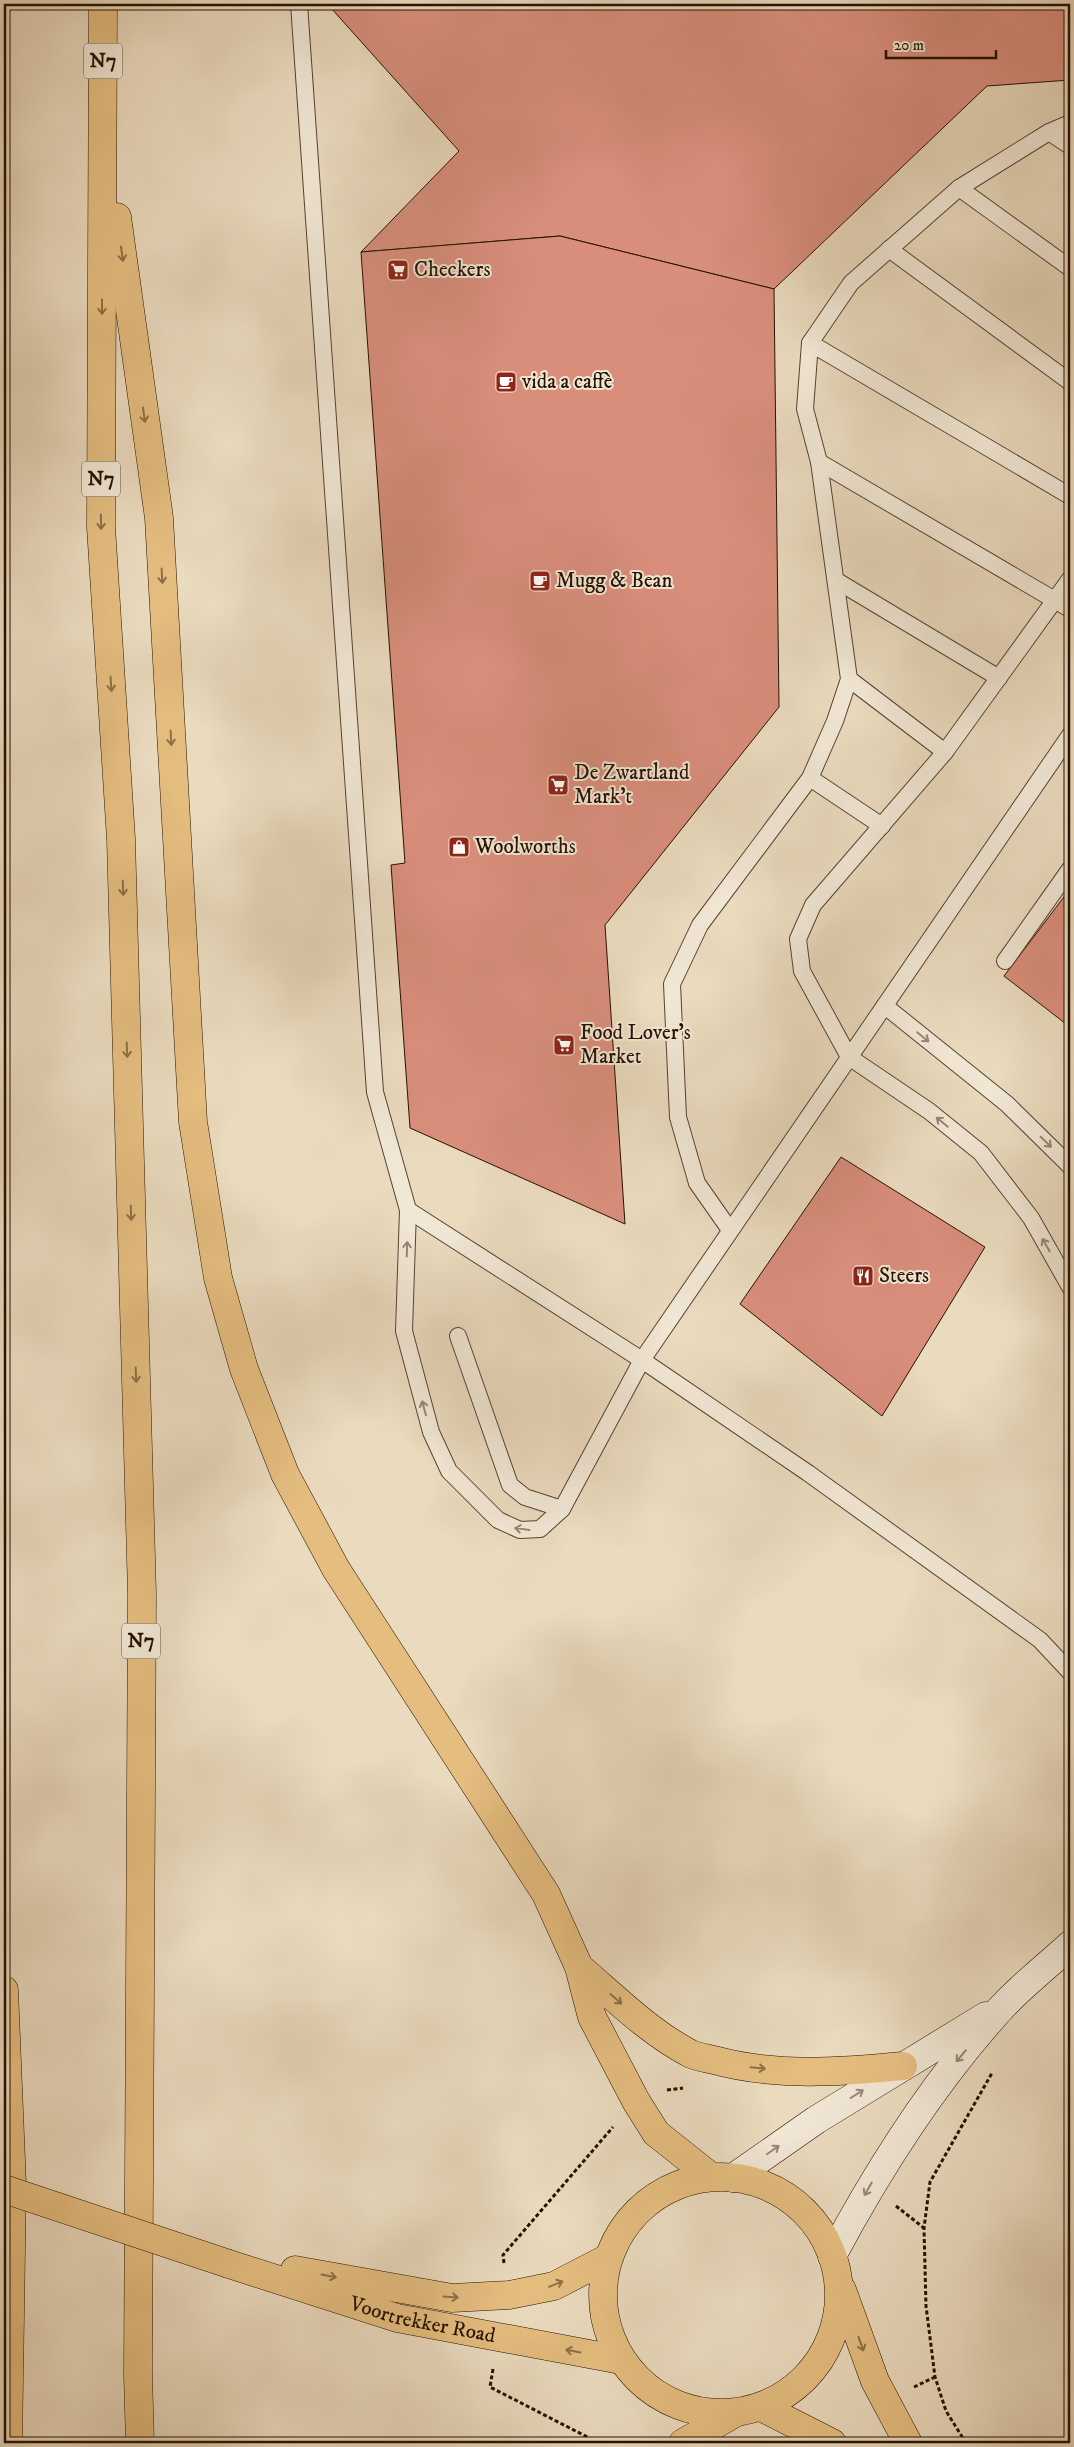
<svg xmlns="http://www.w3.org/2000/svg" width="1074" height="2447" viewBox="0 0 1074 2447" font-family="'IM FELL DW Pica',serif">
	<style>
		.building { fill: #d98e7c; stroke: #261000 }
		.lines { fill: none; stroke-linecap: round; stroke-linejoin: round }
		.lane-casing { stroke: #574230; stroke-width: 18 }
		.secondary-casing { stroke: #261000; stroke-width: 29 }
		.primary-casing { stroke: #261000; stroke-width: 29 }
		.highway-casing { stroke: #261000; stroke-width: 29 }
		.path { stroke: #261000; stroke-width: 3; stroke-dasharray: 4 2.5; stroke-linecap: butt }
		.lane { stroke: #f1e7d5; stroke-width: 16 }
		.secondary { stroke: #f1e7d5; stroke-width: 28 }
		.primary { stroke: #e5bd7f; stroke-width: 28 }
		.highway { stroke: #e5bd7f; stroke-width: 28 }
		.primary-bridge-casing { stroke: #261000; stroke-width: 29; stroke-linecap: butt }
		.primary-bridge { stroke: #e5bd7f; stroke-width: 28 }
		.oneway { stroke: #8f6f46 }
		.oneway2 { stroke: #968675 }
		.labels { text-anchor: middle; dominant-baseline: central; stroke-width: 4; stroke-linejoin: round; paint-order: stroke }
		.shield { fill: #f1e7d5; stroke: #635040; stroke-width: 1 }
		.shield-label { font-size: 20px; font-weight: bold; fill: #261000 }
		.poi-label { font-size: 21px; fill: #261000; stroke: #f1e7d5; text-anchor: start }
		.street-label { font-size: 21px; fill: #261000; stroke: #f1e7d5 }
	</style>
	<rect width="100%" height="100%" fill="#eadabe"/>
	<filter id="stains"><feTurbulence type="fractalNoise" baseFrequency=".004" numOctaves="4"/><feColorMatrix values="0 0 0 0 .2 0 0 0 0 .09 0 0 0 0 .02 0 0 0 .5 -.17"/></filter>
	<radialGradient id="worn" r=".72"><stop offset=".6" stop-color="#630" stop-opacity="0"/><stop offset="1" stop-color="#630" stop-opacity=".3"/></radialGradient>
	<g class="building">
		<polygon points="335,4 1070,4 1070,80 987,86 774,289 560,236 361,252 459,151 331,8"/>
		<polygon points="560,236 774,289 779,707 605,925 625,1224 410,1128 391,865 405,863 361,252"/>
		<polygon points="1070,889 1070,1027 1004,976"/>
		<polygon points="841,1157 985,1247 882,1416 740,1304"/>
	</g>
	<g class="lines">
		<g class="lane-casing">
			<g id="lane">
				<polyline points="299,4 375,1092 408,1210 642,1360 808,1473 1040,1640 1070,1672"/>
				<polyline points="1049,132 1070,146"/>
				<polyline points="959,188 1070,268"/>
				<polyline points="889,249 1070,382"/>
				<polyline points="810,343 1070,496"/>
				<polyline points="819,462 1070,609"/>
				<polyline points="1070,579 945,752 813,905 798,939 802,971 849,1057 929,1111 981,1153 1031,1218 1070,1287"/>
				<polyline points="837,581 999,678"/>
				<polyline points="849,679 945,752"/>
				<polyline points="810,778 882,826"/>
				<polyline points="1005,961 1070,869"/>
				<polyline points="885,1006 1007,1104 1070,1166"/>
				<polyline points="408,1210 404,1331 431,1432 449,1471 498,1520 520,1530 540,1529 562,1509 642,1360 1070,735"/>
				<polyline points="730,1230 697,1183 678,1117 672,984 700,925 810,778 835,721 849,679 819,462 805,409 810,343 851,283 959,188 1049,132 1070,123"/>
				<polyline points="458,1336 510,1485 525,1497 562,1509"/>
			</g>
		</g>
		<g class="secondary-casing">
			<g id="secondary">
				<polyline points="733,2178 816,2120 986,2016"/>
				<path d="M832,2256C880,2166 934,2081 1003,2006C1024,1984 1048,1965 1070,1945"/>
			</g>
		</g>
		<g class="primary-casing">
			<g id="primary">
				<circle cx="721" cy="2295" r="118"/>
				<path id="s1" d="M229,2264L397,2318L621,2360"/>
				<polyline points="295,2270 452,2298 509,2295 554,2286 608,2258"/>
				<polyline points="842,2290 875,2381 908,2443"/>
				<polyline points="761,2407 832,2443"/>
			</g>
		</g>
		<g class="highway-casing">
			<g id="highway">
				<polyline points="103,4 101,527 121,839 142,1594 138,2375 140,2443"/>
				<polyline points="117,217 159,518 193,1122 218,1278 244,1369 285,1474 336,1569 546,1894 579,1967 592,2017 636,2101 656,2133 710,2176"/>
				<path d="M579,1967C614,1997 648,2031 689,2053C696,2057 706,2058 714,2060C776,2077 840,2072 903,2066"/>
				<polyline points="4,1990 12,2185 8,2443"/>
				<polyline points="683,2443 735,2413"/>
			</g>
		</g>
		<g class="path">
			<polyline points="667,2090 683,2088"/>
			<polyline points="896,2206 924,2228"/>
			<polyline points="504,2263 503,2255 613,2127"/>
			<polyline points="493,2369 490,2387 599,2443"/>
			<polyline points="914,2387 935,2377"/>
			<polyline points="966,2443 946,2411 935,2377 926,2306 924,2228 930,2182 992,2073"/>
		</g>
		<use href="#lane" class="lane"/>
		<use href="#secondary" class="secondary"/>
		<use href="#primary" class="primary"/>
		<use href="#highway" class="highway"/>
		<g class="primary-bridge-casing">
			<polyline id="primary-bridge" points="4,2189 229,2264"/>
		</g>
		<use href="#primary-bridge" class="primary-bridge"/>
	</g>
	<defs><path id="oneway-shaft" d="M-6 0H5M1.5-3L5.5 0L1.5 3" fill="none" stroke-width="1.6" stroke-linecap="round" stroke-linejoin="round" transform="scale(1.25)"/></defs>
	<g class="oneway">
		<use href="#oneway-shaft" transform="translate(122 254) rotate(82)"/>
		<use href="#oneway-shaft" transform="translate(102 307) rotate(90)"/>
		<use href="#oneway-shaft" transform="translate(144 415) rotate(82)"/>
		<use href="#oneway-shaft" transform="translate(101 522) rotate(89)"/>
		<use href="#oneway-shaft" transform="translate(162 576) rotate(87)"/>
		<use href="#oneway-shaft" transform="translate(111 684) rotate(86)"/>
		<use href="#oneway-shaft" transform="translate(171 738) rotate(87)"/>
		<use href="#oneway-shaft" transform="translate(123 888) rotate(88)"/>
		<use href="#oneway-shaft" transform="translate(127 1050) rotate(88)"/>
		<use href="#oneway-shaft" transform="translate(131 1213) rotate(88)"/>
		<use href="#oneway-shaft" transform="translate(136 1375) rotate(88)"/>
		<use href="#oneway-shaft" transform="translate(616 1999) rotate(41)"/>
		<use href="#oneway-shaft" transform="translate(758 2068) rotate(5)"/>
		<use href="#oneway-shaft" transform="translate(329 2276) rotate(11)"/>
		<use href="#oneway-shaft" transform="translate(556 2284) rotate(-22)"/>
		<use href="#oneway-shaft" transform="translate(451 2297) rotate(4)"/>
		<use href="#oneway-shaft" transform="translate(861 2344) rotate(70)"/>
		<use href="#oneway-shaft" transform="translate(573 2351) rotate(-169)"/>
	</g>
	<g class="oneway2">
		<use href="#oneway-shaft" transform="translate(923 1037) rotate(39)"/>
		<use href="#oneway-shaft" transform="translate(942 1122) rotate(-141)"/>
		<use href="#oneway-shaft" transform="translate(1046 1142) rotate(44)"/>
		<use href="#oneway-shaft" transform="translate(1046 1245) rotate(-120)"/>
		<use href="#oneway-shaft" transform="translate(407 1249) rotate(-88)"/>
		<use href="#oneway-shaft" transform="translate(424 1408) rotate(-105)"/>
		<use href="#oneway-shaft" transform="translate(522 1529) rotate(-172)"/>
		<use href="#oneway-shaft" transform="translate(961 2056) rotate(130)"/>
		<use href="#oneway-shaft" transform="translate(857 2094) rotate(-32)"/>
		<use href="#oneway-shaft" transform="translate(773 2150) rotate(-35)"/>
		<use href="#oneway-shaft" transform="translate(868 2189) rotate(120)"/>
	</g>
	<defs>
		<g id="supermarket-square" transform="scale(1.125)"><rect x="-9" y="-9" width="18" height="18" rx="4" fill="#8f2418" stroke="#f1e7d5"/><path d="M-6-5.5h2.5l.6 2H6L4.5 2H-2.5L-4.4-4H-6ZM-1.5 3.2a1.3 1.3 0 1 0 .1 0ZM3 3.2a1.3 1.3 0 1 0 .1 0Z" fill="#fff"/></g>
		<g id="cafe-square" transform="scale(1.125)"><rect x="-9" y="-9" width="18" height="18" rx="4" fill="#8f2418" stroke="#f1e7d5"/><path d="M-5.5-4.5H6V0H3Q3 3.5 0 3.5H-2.5Q-5.5 3.5-5.5 0ZM3-3.2v2h1.7v-2ZM-6 4.5H4V6H-6Z" fill="#fff"/></g>
		<g id="shop-square" transform="scale(1.125)"><rect x="-9" y="-9" width="18" height="18" rx="4" fill="#8f2418" stroke="#f1e7d5"/><path d="M-5-2.5h2.3a2.7 3.5 0 0 1 5.4 0H5L5.5 6h-11ZM-1.5-2.5h3a1.5 2.3 0 0 0-3 0Z" fill="#fff"/></g>
		<g id="restaurant-square" transform="scale(1.125)"><rect x="-9" y="-9" width="18" height="18" rx="4" fill="#8f2418" stroke="#f1e7d5"/><path d="M-5-6h1v4h1v-4h1v4h1v-4h1v5L-1.5 .5V6h-2V.5L-5-1ZM5-6V6H3V1.5H1.5Q1.5-4 5-6Z" fill="#fff"/></g>
	</defs>
	<g fill-rule="evenodd">
		<use href="#supermarket-square" x="398" y="270"/>
		<use href="#cafe-square" x="506" y="382"/>
		<use href="#cafe-square" x="540" y="581"/>
		<use href="#supermarket-square" x="558" y="785"/>
		<use href="#shop-square" x="459" y="847"/>
		<use href="#supermarket-square" x="564" y="1045"/>
		<use href="#restaurant-square" x="863" y="1276"/>
	</g>
	<g class="labels">
		<g class="shield">
			<rect x="84" y="43.5" width="38" height="35" rx="4"/>
			<rect x="82" y="461.5" width="38" height="35" rx="4"/>
			<rect x="122" y="1623.5" width="38" height="35" rx="4"/>
		</g>
		<g class="shield-label">
			<text x="103" y="61">N7</text>
			<text x="101" y="479">N7</text>
			<text x="141" y="1641">N7</text>
		</g>
		<g class="poi-label">
			<text x="414" y="270">Checkers</text>
			<text x="522" y="382">vida a caffè</text>
			<text x="556" y="581">Mugg &amp; Bean</text>
			<text x="574" y="773">De Zwartland<tspan x="574" dy="24">Mark't</tspan></text>
			<text x="475" y="847">Woolworths</text>
			<text x="580" y="1033">Food Lover's<tspan x="580" dy="24">Market</tspan></text>
			<text x="879" y="1276">Steers</text>
		</g>
		<g class="street-label">
			<text stroke="none"><textPath href="#s1" startOffset="202">Voortrekker Road</textPath></text>
		</g>
	</g>
	<rect width="1074" height="2447" fill="none" stroke="#eadabe" stroke-width="20"/>
	<rect x="5" y="5" width="1064" height="2437" fill="none" stroke="#261000" stroke-width="2.5"/>
	<rect x="10" y="10" width="1054" height="2427" fill="none" stroke="#261000"/>
	<path d="M886 50v8h110v-8" fill="none" stroke="#261000" stroke-width="2.5"/>
	<text x="894" y="50" font-size="15" fill="#261000" stroke="#f1e7d5" stroke-width="4" paint-order="stroke">20 m</text>
	<rect width="100%" height="100%" filter="url(#stains)"/>
	<rect width="100%" height="100%" fill="url(#worn)"/>
</svg>
